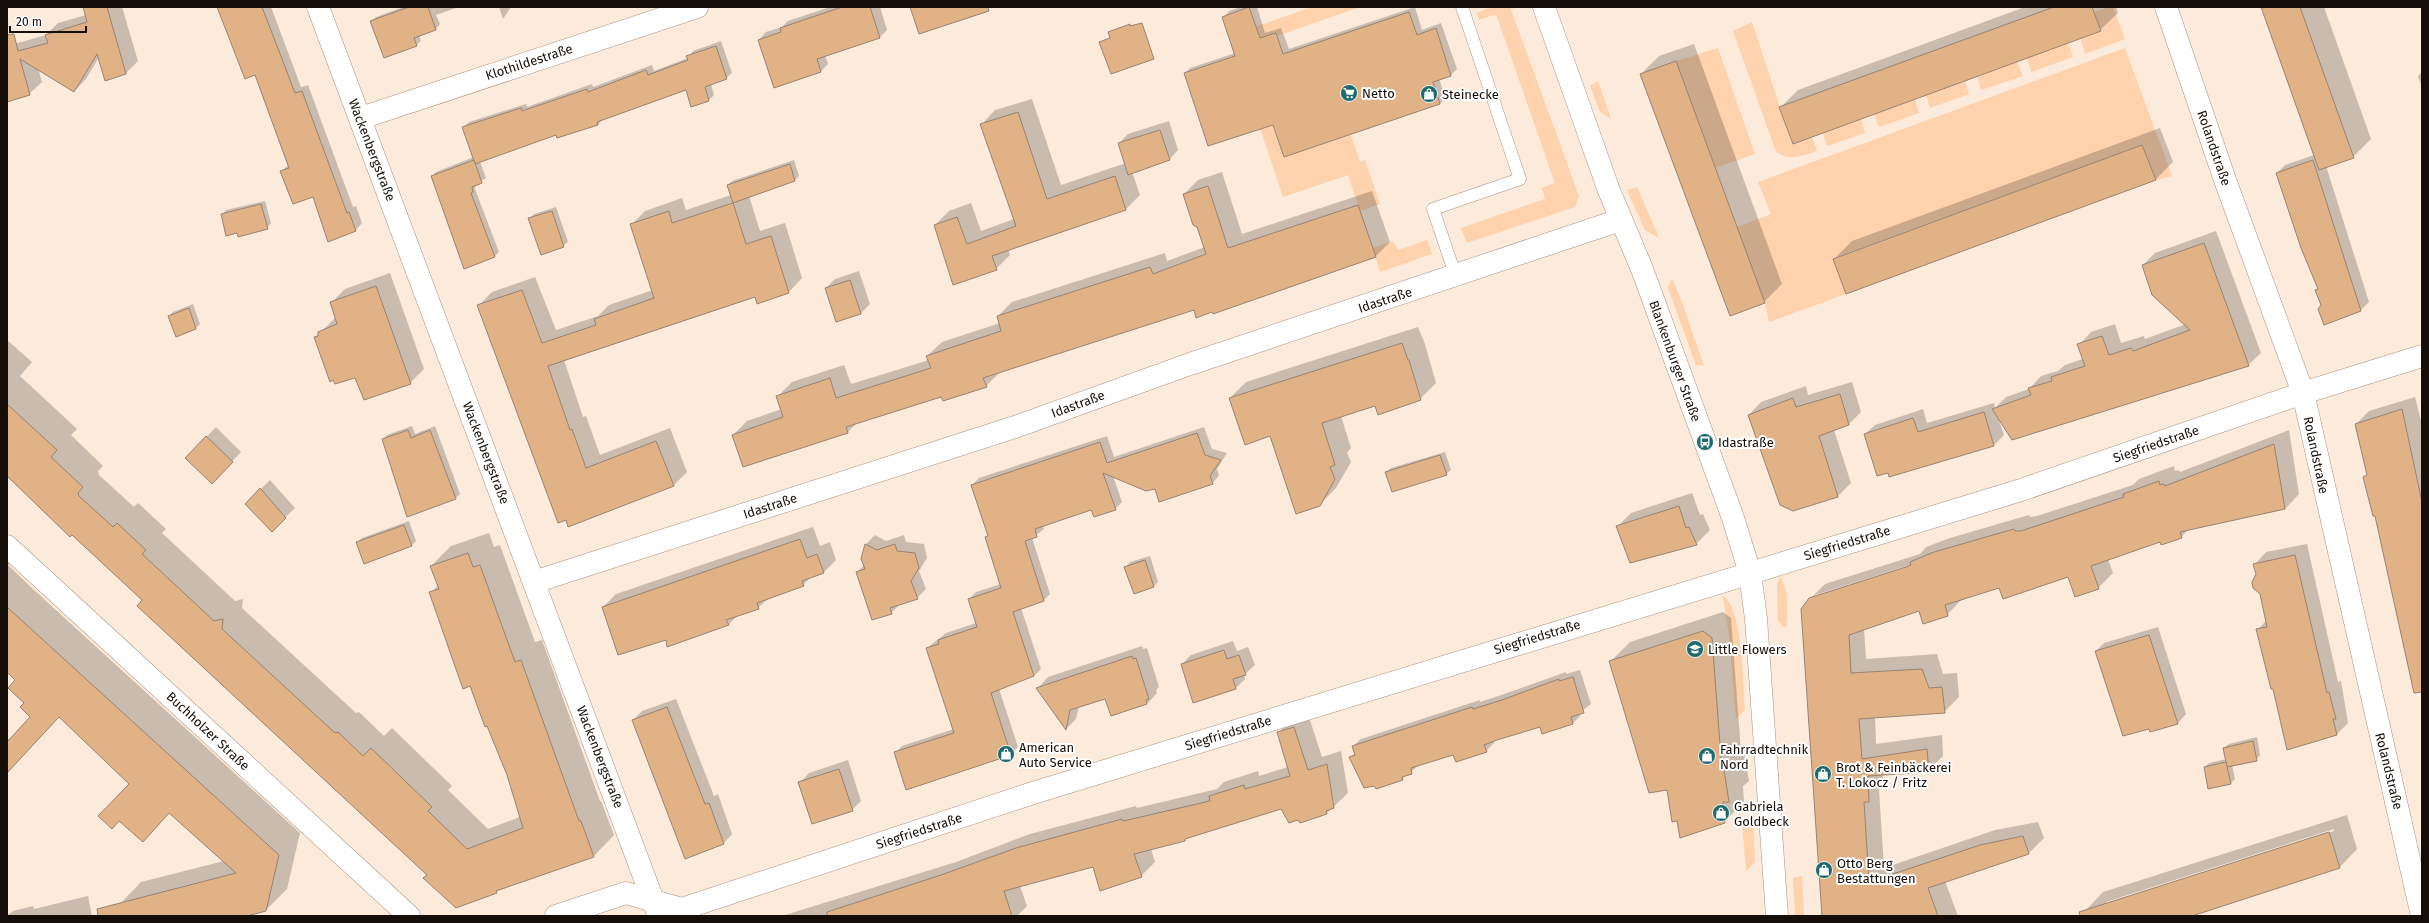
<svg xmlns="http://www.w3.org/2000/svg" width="2429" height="923" viewBox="0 0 2429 923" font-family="'Fira Sans',sans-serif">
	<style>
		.green { fill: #fed2ac }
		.shadow { fill: #0003; fill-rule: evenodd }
		.building { fill: #e2b287; stroke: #988372 }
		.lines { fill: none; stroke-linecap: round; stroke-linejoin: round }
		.lane-casing { stroke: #a89381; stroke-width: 13 }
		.street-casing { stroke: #a89381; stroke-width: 23 }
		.secondary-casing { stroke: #a89381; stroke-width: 23 }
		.lane { stroke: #fff; stroke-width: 12 }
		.street { stroke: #fff; stroke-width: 22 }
		.secondary { stroke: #fff; stroke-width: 22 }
		.labels { text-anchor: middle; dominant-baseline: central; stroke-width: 4; stroke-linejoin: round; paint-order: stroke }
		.street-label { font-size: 13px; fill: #150e08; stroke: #fff }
		.poi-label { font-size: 13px; fill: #150e08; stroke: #fff; text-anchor: start }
	</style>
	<rect width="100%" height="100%" fill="#fceada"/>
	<g class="green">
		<polygon points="1312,7 1360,7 1277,36 1276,33 1245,43 1284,157 1351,135 1360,162 1365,160 1380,204 1360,211 1348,175 1283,197 1229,36"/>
		<polygon points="1492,7 1510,7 1579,196 1575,207 1467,243 1461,228 1545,199 1542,188 1555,183 1496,14 1479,20 1477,13"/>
		<polygon points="2109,7 2113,7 2125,39 2085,54 2081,39 2101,31 2094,12"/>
		<path d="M1752,22L1792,144L1812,137L1817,151C1802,156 1791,161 1776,152L1733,31Z"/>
		<polygon points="2068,43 2073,57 2031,72 2027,58"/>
		<polygon points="1718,48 1755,154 1715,168 1676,61"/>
		<polygon points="2125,48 2172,176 2156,180 2142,145 1833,258 1846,294 1769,322 1765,303 1737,227 1771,214 1758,182"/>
		<polygon points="2017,62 2023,76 1981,90 1977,77"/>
		<polygon points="1598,81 1611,119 1600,112 1590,86"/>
		<polygon points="1965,81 1969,94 1930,108 1926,95"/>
		<polygon points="1915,99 1919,113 1879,127 1874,114"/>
		<polygon points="1861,119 1865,133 1827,146 1823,133"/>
		<polygon points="1637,187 1659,238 1645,230 1627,190"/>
		<polygon points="1427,240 1432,254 1380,272 1373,248 1393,241 1398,250"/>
		<polygon points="1672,278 1683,305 1704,366 1696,365 1668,288"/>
		<polygon points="1780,575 1787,594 1787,625 1785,628 1778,621 1777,586"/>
		<path d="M1723,596C1743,608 1743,686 1745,710L1736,719L1729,636Z"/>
		<polygon points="1742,822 1753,823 1755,862 1746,871"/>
		<polygon points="1802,876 1804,916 1795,916 1793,878"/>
	</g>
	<g class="shadow">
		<polygon points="84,7 122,7 138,61 126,73 105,80 99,57 86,79 74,91 38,68 42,82 29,94 7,101 7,46 46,35 58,23 86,15"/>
		<polygon points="215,7 271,7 301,87 308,85 353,207 356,206 362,223 356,230 328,240 313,196 281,172 288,165 255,74 218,7"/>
		<polygon points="403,7 459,7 436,15 440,24 436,29 419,35 421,41 416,45 372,21 376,17"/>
		<polygon points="499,7 511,7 503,19"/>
		<polygon points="830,7 880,7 887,30 880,37 825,55 828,64 821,71 759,40 766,32 782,27 788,21"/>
		<polygon points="1241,7 1257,7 1265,33 1281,28 1289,49 1415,7 1422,30 1441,23 1457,69 1451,75 1439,79 1446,98 1440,104 1273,123 1185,73 1190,68 1235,53 1224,17 1229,11"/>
		<polygon points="2025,7 2116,7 2118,13 2100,30 1781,107 1798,90"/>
		<polygon points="2262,7 2324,7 2371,139 2353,157 2326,166 2369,302 2361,310 2322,305 2316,290 2319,288 2277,173 2285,165 2314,155"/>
		<polygon points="721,41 732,73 726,78 711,84 714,95 709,100 692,106 686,89 603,119 598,125 557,134 480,162 486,178 476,184 475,189 499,252 495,256 432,176 436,172 474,157 463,128 469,122 526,104 527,107 592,84 593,87 652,65 654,71 688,58 693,51"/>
		<polygon points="1694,44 1782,284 1764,302 1641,74 1659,56"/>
		<polygon points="2422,72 2422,88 2418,76"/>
		<polygon points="1032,99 1061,185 1126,163 1119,143 1128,134 1169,121 1178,150 1169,160 1132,172 1140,195 1126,209 1008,249 1010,255 996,269 935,225 949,211 971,203 981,231 1014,219 981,125 995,110"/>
		<polygon points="2160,128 2173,162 2156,179 1834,259 1852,241"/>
		<polygon points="794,160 799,176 795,180 749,196 760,231 785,223 802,278 789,292 758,303 756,296 564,360 583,417 586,416 600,455 670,428 687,472 673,486 569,526 478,306 492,292 535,277 556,330 598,316 609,305 653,290 631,225 645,211 682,198 686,210 731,195 728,185 732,181"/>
		<polygon points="1222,172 1242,234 1372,191 1390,242 1376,256 1213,311 1194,309 1000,372 986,386 942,396 857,423 848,432 744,466 733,435 747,421 782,409 777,397 792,382 844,365 851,384 929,360 927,356 942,342 1000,323 998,316 1012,302 1165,253 1167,261 1205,247 1184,194 1198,180"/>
		<polygon points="265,201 271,223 267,228 238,232 222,215 226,210"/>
		<polygon points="556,207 568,242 563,246 530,219 534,214"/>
		<polygon points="2216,231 2261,353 2248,365 1998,418 2004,435 1994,445 1890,475 1865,434 1875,425 1923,409 1927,423 1994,403 1995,408 2006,397 2029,389 2041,376 2058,371 2065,365 2083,359 2079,345 2091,332 2115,324 2121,343 2144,336 2145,339 2186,324 2143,265 2155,253"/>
		<polygon points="859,271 870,304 861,313 826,288 835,279"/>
		<polygon points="390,273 424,369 410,383 356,376 315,338 336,317 331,303 345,289"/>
		<polygon points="193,304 200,324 196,328 176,335 169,316 173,312"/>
		<polygon points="1418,327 1425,344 1436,383 1420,399 1376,404 1341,416 1351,448 1347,453 1351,462 1336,488 1319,505 1271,435 1230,398 1246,382"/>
		<polygon points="7,340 32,362 20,376 77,429 71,435 103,466 98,471 99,475 134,507 138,503 166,529 162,533 235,601 243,599 242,608 356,713 359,712 384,736 392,728 452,786 448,790 488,829 520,817 508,775 431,593 438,585 431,566 451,546 489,533 494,547 500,545 535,642 542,640 600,801 601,801 614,835 594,856 500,889 496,892 428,875 144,600 7,475"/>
		<polygon points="1852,382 1861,412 1848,425 1834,430 1851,483 1838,496 1793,510 1749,415 1761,402 1806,386 1808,395"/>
		<polygon points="2415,397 2422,425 2422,684 2364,477 2368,473 2356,424 2369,411"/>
		<polygon points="412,426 415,434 435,426 460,494 456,498 383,440 387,435"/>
		<polygon points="216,427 241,452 221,473 186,458"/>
		<polygon points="1204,427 1212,449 1227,453 1217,469 1219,476 1212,483 1155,487 1113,476 1122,502 1115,509 1092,509 1042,525 1044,529 1032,538 1050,594 1044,600 1021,608 1041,669 1034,676 999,689 1018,747 1011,754 906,789 895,753 902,746 954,729 927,648 946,633 976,623 969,599 976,592 1001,584 986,537 989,534 972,485 979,478 1107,436 1114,457"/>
		<path d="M2289,430L2299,494L2285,509L2189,529L2181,537L2161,541L2108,559L2113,573L2098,588L2069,576L1999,587L1962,599L1947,615L1920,610L1864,629L1866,659L1937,654L1943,674L1957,673L1959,697L1944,712L1875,717L1876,744L1942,735L1943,756L1928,771L1883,774V786L1879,790L1884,868L1995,830L2038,822L2044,838L2029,853L1945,881L1958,916H1823L1810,599L1825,584L1920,554L1926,547L1950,538L2029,515L2030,517L2037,516L2133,485L2139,479L2174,466L2175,471L2179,470L2180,472ZM1910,565L1911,567L1815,597V595Z"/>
		<polygon points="1445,452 1451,470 1446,474 1386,472 1391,468"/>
		<polygon points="270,480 295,508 272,530 246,504"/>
		<polygon points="1692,493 1700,515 1703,514 1710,530 1696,544 1618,526 1631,513"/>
		<polygon points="409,521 416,541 411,546 358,542 362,538"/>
		<polygon points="813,527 820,546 830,542 836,560 824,572 812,576 803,585 769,598 758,608 738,615 728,625 603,607 616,594"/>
		<polygon points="875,535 886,541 904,535 906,542 924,544 927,558 919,571 926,589 917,598 900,604 891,613 857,572 864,565 862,559 866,544"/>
		<polygon points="2307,544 2338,682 2341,681 2348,723 2337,734 2274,687 2257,630 2267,620 2255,564 2266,552"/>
		<polygon points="7,556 12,561 8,565 34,590 300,833 287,889 266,910 243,916 123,916 120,904 141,882 224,861 170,812 142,841 131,784 60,716 7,772 7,738 10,740 31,717 17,680 7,670"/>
		<polygon points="1150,556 1158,582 1154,586 1134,593 1126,567 1130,562"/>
		<polygon points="1723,612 1731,618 1741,752 1744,751 1749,781 1743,786 1744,802 1724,822 1678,819 1668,789 1610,662 1630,642"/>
		<polygon points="2158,627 2186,714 2178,723 2151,731 2096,651 2104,643"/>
		<polygon points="1233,641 1237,651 1248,647 1255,665 1244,675 1245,679 1236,688 1182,664 1191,655"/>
		<polygon points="1142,646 1143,649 1147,648 1159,687 1156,690 1157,693 1147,704 1106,697 1079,706 1076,719 1066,729 1038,688 1048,677"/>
		<polygon points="1580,670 1591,704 1579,713 1580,716 1573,723 1540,726 1493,740 1494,743 1486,751 1454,753 1420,764 1402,779 1351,757 1355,753 1353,746 1361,739 1480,700 1480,702 1507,693 1566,672 1566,674"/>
		<polygon points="676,699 714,796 718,794 732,834 723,844 633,720 642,711"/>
		<polygon points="1308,714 1322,757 1341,751 1348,793 1327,813 1299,819 1282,807 1187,837 1184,840 1151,849 1155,862 1141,876 1093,866 1020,886 1027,906 1017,916 782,916 956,862 1030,834 1136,806 1137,808 1217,789 1224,782 1258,771 1259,776 1288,767 1278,733 1292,719"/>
		<polygon points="2257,737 2260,755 2256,760 2232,765 2235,779 2231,783 2205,767 2209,763 2227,759 2224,748 2229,744"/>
		<polygon points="848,760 861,801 852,810 800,783 809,773"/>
		<path d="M2347,815L2357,849L2340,867L2188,916H2088L2086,910L2103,892ZM2334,829V831L2106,904V902Z"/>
		<polygon points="88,896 92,916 7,916 13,911 33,906 34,909"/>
	</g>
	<g class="building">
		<polygon points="83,7 107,7 126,74 105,81 97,54 74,92 20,59 30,95 7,102 7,35 14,34 18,51 48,43 45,35 87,22"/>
		<polygon points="217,7 262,7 295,93 302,91 347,213 349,212 356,231 328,242 313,197 293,204 280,171 289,168 255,75 245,79"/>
		<polygon points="409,7 428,7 436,30 414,38 417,46 384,58 370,21"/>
		<polygon points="842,7 870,7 880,38 817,59 821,72 774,88 758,40 781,32 780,28"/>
		<polygon points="910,7 988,7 989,11 919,34"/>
		<polygon points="1249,7 1260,38 1276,33 1283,54 1409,12 1417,35 1436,28 1451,76 1433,82 1440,104 1284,157 1273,125 1208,146 1184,73 1235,56 1222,17"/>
		<polygon points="2054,7 2092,7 2101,31 1793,144 1779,107"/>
		<polygon points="2261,7 2300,7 2354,158 2319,170"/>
		<polygon points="1142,23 1154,59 1111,74 1099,42 1110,38 1108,32 1130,24 1130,26"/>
		<polygon points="716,46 727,79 705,87 709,101 691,107 686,90 597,122 598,125 557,138 556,135 475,164 462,127 521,108 522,111 587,89 588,92 646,70 648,75 688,60 686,56"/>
		<polygon points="1676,61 1765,303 1730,316 1640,74"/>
		<polygon points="1018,112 1047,199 1115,176 1126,210 992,256 997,270 953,285 934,225 957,217 967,244 1016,226 980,124"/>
		<polygon points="1160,130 1170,160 1128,175 1118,143"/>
		<polygon points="2142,145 2156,180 1846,294 1833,259"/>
		<polygon points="474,160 482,183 472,187 473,192 471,193 495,257 464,269 431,176"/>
		<polygon points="2313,160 2361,311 2324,325 2318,309 2321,305 2315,290 2318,289 2301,248 2276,173"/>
		<polygon points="790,164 795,181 733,203 727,185"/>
		<polygon points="1208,186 1228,248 1358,205 1376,257 1213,314 1212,312 1196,318 1194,310 983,378 987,387 943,401 941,397 846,427 848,433 743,467 732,435 783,417 776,396 830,378 836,398 931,368 926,356 1001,331 997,316 1150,267 1153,274 1206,254 1197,227 1193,225 1183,194"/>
		<polygon points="733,203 746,244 771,236 789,293 757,304 755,297 548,366 570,430 572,429 586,468 656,441 674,486 568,527 566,520 558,523 477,305 522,290 542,343 596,325 594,319 654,298 630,224 669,211 672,223"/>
		<polygon points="261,204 268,229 238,237 237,233 226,236 221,214"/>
		<polygon points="552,211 564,247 541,255 528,218"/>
		<polygon points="2204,243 2249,366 2012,440 1992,409 2031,395 2028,388 2052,381 2051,377 2085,366 2077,344 2102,336 2109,355 2131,348 2133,351 2190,330 2152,295 2142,265"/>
		<polygon points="850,280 861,314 836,322 825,288"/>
		<polygon points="376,286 411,384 364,400 355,378 335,384 333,380 330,382 314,337 318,336 318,332 337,324 330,302"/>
		<polygon points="189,308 196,329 176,337 168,316"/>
		<polygon points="1402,343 1408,360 1409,360 1421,400 1378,415 1375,406 1322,423 1335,465 1330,467 1335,479 1320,506 1296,514 1270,436 1245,445 1229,398"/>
		<polygon points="1840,394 1849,425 1819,436 1838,497 1793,511 1780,505 1748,415 1793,398 1796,407"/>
		<polygon points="7,404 57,450 51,457 83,487 78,493 79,496 113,527 117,523 146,550 142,554 214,621 223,619 222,629 335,733 338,732 363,756 371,748 432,807 428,811 467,849 523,828 507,775 487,726 485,727 470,686 463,689 429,592 439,589 430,566 468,553 473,567 480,565 515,662 521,660 579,821 581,821 594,857 496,891 497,893 456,908 423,878 427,875 137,606 142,600 72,535 70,537 7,476"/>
		<polygon points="2402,409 2422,502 2422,692 2414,693 2375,516 2373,516 2363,477 2367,475 2355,424"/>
		<polygon points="1984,412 1994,446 1889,477 1888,473 1877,476 1864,434 1913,418 1918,432"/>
		<polygon points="408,430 411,438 430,430 456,499 407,517 382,439"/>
		<polygon points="1197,433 1205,455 1221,460 1210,476 1213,484 1159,502 1155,489 1146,491 1103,473 1116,510 1094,517 1091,510 1035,529 1037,537 1025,541 1044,601 1013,612 1034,676 991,693 1011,755 906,790 894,752 954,733 926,648 939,644 938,640 977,627 968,599 1001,588 985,537 988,536 971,485 1100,442 1107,463"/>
		<polygon points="206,436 233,462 212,484 185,458"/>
		<polygon points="2274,444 2285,509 2180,532 2182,538 2161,545 2160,542 2091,566 2099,589 2075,597 2068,577 2003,599 1999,588 1945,605 1948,616 1923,624 1919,611 1849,635 1851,673 1922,669 1929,688 1942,687 1945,713 1859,719 1862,759 1927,749 1929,772 1868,776 1869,802 1864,802 1869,882 1980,845 2023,836 2029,854 1928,888 1938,916 1822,916 1801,609 1809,598 1906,567 1911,565 1910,562 1934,552 2014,529 2015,531 2021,531 2124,497 2123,494 2159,481 2160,485 2164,484 2165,486"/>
		<polygon points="1440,455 1447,475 1392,492 1385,472"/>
		<polygon points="260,488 286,518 272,532 245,504"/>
		<polygon points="1679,506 1686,528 1689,527 1697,545 1630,563 1616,526"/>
		<polygon points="404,525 412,546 364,564 356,542"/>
		<polygon points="800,539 807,558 817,554 824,573 802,581 804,586 757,603 759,609 726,620 729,625 667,647 666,640 618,655 602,607"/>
		<polygon points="865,544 877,550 895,544 897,551 915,553 919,568 911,581 918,599 890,608 892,614 872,620 856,572 865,569 861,559"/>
		<polygon points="2295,555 2327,693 2329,692 2336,719 2333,719 2337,735 2287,750 2273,689 2271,689 2256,629 2267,627 2260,594 2253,588 2252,582 2256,574 2253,564"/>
		<polygon points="1145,560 1154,587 1134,594 1124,567"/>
		<polygon points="7,607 279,855 266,911 247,916 98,916 97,909 236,873 169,813 143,842 119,821 112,829 98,816 129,784 59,717 7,773 7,742 30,717 20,707 24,703 8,688 15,680 7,672"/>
		<polygon points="1703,631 1712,638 1722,771 1724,770 1729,802 1723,802 1725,823 1680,838 1677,821 1672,822 1667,790 1649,793 1609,661"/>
		<polygon points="2149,635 2178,724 2150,732 2149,729 2123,736 2095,651"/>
		<polygon points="1224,650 1227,659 1239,655 1246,675 1233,679 1236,689 1193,703 1181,664"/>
		<polygon points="1132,656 1133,659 1136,658 1149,699 1146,700 1147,704 1111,716 1105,699 1070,710 1066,730 1036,688"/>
		<polygon points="1573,677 1584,713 1571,717 1573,724 1542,734 1540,727 1497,740 1484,745 1487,752 1456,762 1453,755 1411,768 1412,774 1402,777 1403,780 1376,789 1374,786 1364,788 1349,757 1355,755 1352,746 1472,707 1473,709 1499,701 1559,679 1559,681"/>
		<polygon points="667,707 705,804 709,803 724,844 685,859 632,720"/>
		<polygon points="1294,727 1308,770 1327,764 1334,808 1326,811 1327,814 1300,823 1298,820 1289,823 1281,809 1185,839 1185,841 1134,854 1142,877 1100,891 1093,867 1004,891 1012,916 827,916 827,912 941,875 1016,848 1122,819 1123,821 1210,801 1209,796 1244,785 1245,789 1290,776 1277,732"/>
		<polygon points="2253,741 2257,761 2227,767 2223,748"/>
		<polygon points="2226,762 2231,784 2208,789 2204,767"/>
		<polygon points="839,769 853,811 812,824 798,782"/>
		<polygon points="2329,832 2340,868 2192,916 2080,916 2079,912"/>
	</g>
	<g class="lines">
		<g class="lane-casing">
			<polyline id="lane" points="1456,277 1433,209 1520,179 1462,7"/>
		</g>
		<g class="street-casing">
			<g id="street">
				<polyline points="318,7 657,911"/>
				<polyline points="2166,7 2225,180 2303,393 2422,916"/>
				<polyline points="361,118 697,7"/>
				<polyline points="534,582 1015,427 1190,364 1620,220"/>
				<polyline points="556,916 626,893 682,909 1033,793 2021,490 2303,393 2422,356"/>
			</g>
		</g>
		<g class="secondary-casing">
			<g id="secondary">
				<polyline points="1544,7 1608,188 1642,269 1733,518 1750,573 1756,619 1777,916"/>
				<polyline points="7,546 409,916"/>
			</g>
		</g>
		<use href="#lane" class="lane"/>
		<use href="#street" class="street"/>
		<use href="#secondary" class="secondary"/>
	</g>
	<defs>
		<g id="supermarket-disc" transform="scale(0.9)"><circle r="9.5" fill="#1e6a6f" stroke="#fff"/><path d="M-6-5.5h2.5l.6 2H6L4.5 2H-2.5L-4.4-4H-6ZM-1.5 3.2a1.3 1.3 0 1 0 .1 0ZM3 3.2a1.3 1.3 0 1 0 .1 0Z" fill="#fff"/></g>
		<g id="shop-disc" transform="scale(0.9)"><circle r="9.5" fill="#1e6a6f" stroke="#fff"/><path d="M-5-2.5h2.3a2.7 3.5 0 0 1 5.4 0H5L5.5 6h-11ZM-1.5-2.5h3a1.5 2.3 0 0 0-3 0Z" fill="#fff"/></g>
		<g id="bus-disc" transform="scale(0.9)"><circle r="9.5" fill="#1e6a6f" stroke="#fff"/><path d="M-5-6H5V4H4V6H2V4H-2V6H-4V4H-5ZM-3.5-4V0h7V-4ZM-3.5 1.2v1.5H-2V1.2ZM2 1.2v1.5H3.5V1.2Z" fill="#fff"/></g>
		<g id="school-disc" transform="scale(0.9)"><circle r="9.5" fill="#1e6a6f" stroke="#fff"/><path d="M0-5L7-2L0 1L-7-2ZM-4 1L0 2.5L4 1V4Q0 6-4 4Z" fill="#fff"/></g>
	</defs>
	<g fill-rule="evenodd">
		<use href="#supermarket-disc" x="1349" y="93"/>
		<use href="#shop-disc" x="1429" y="94"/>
		<use href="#bus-disc" x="1705" y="442"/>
		<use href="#school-disc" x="1695" y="649"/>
		<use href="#shop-disc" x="1006" y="754"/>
		<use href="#shop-disc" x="1707" y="756"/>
		<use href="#shop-disc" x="1823" y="774"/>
		<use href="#shop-disc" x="1721" y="813"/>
		<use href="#shop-disc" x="1824" y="870"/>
	</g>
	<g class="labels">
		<g class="street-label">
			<text transform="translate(529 62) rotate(-18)">Klothildestraße</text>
			<text transform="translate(2214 148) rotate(71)">Rolandstraße</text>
			<text transform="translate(372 150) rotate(69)">Wackenbergstraße</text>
			<text transform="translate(1385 300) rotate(-18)">Idastraße</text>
			<text transform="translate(1675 361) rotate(70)">Blankenburger Straße</text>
			<text transform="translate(1078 404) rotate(-20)">Idastraße</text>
			<text transform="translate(2156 444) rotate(-19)">Siegfriedstraße</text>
			<text transform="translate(486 453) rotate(69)">Wackenbergstraße</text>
			<text transform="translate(2316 455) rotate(78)">Rolandstraße</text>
			<text transform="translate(770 506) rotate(-18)">Idastraße</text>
			<text transform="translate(1847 543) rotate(-17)">Siegfriedstraße</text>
			<text transform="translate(1537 637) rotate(-17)">Siegfriedstraße</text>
			<text transform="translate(208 731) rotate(43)">Buchholzer Straße</text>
			<text transform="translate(1228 733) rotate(-17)">Siegfriedstraße</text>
			<text transform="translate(600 757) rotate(69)">Wackenbergstraße</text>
			<text transform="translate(2389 771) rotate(76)">Rolandstraße</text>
			<text transform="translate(919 831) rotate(-18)">Siegfriedstraße</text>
		</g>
		<g class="poi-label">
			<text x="1362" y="93">Netto</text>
			<text x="1442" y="94">Steinecke</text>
			<text x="1718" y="442">Idastraße</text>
			<text x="1708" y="649">Little Flowers</text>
			<text x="1019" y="747">American<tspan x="1019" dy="15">Auto Service</tspan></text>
			<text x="1720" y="749">Fahrradtechnik<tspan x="1720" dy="15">Nord</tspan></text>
			<text x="1836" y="767">Brot &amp; Feinbäckerei<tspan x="1836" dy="15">T. Lokocz / Fritz</tspan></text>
			<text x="1734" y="806">Gabriela<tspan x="1734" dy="15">Goldbeck</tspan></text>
			<text x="1837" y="863">Otto Berg<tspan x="1837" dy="15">Bestattungen</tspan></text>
		</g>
	</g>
	<rect width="2429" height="923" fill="none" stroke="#150e08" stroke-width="16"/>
	<path d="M10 26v6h76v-6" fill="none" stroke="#150e08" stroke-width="2"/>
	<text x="16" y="26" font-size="12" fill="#150e08" stroke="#ffffff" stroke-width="3" paint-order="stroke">20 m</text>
</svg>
